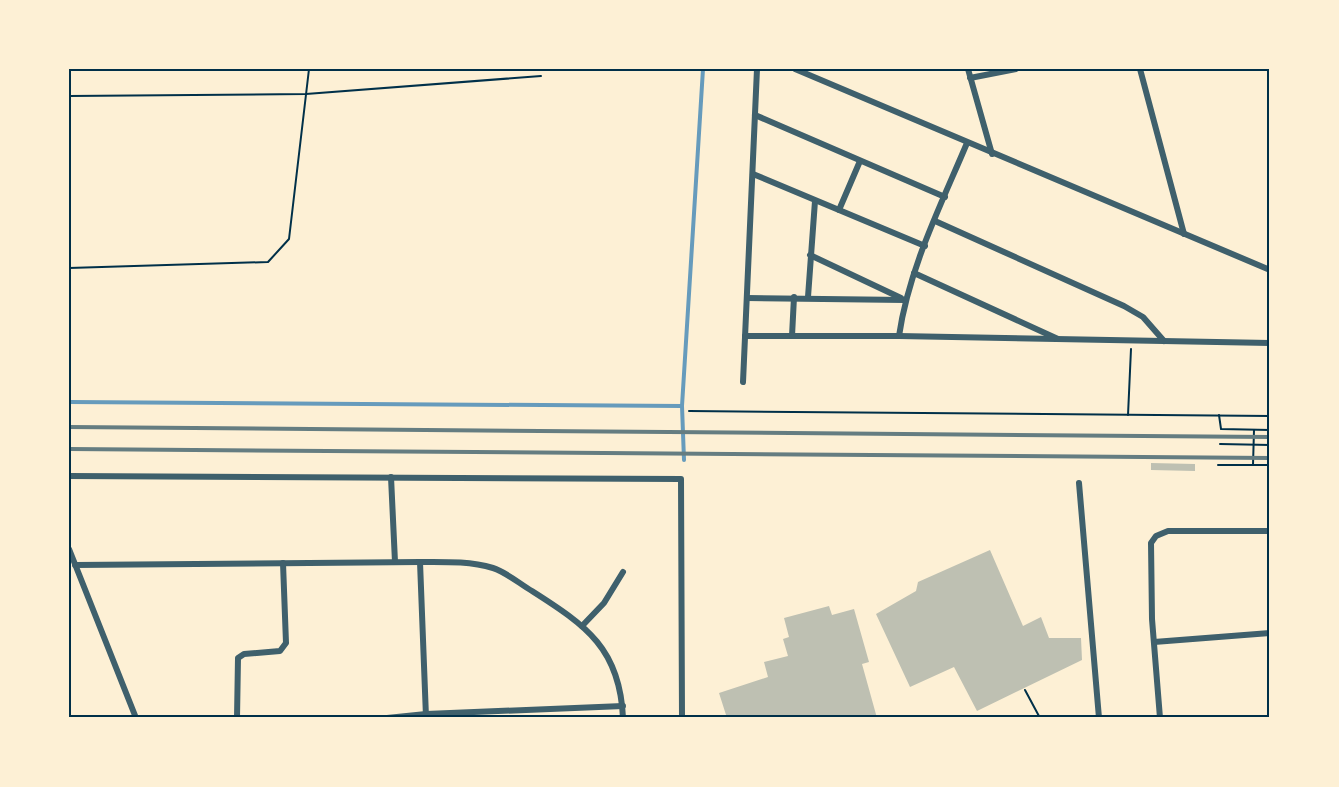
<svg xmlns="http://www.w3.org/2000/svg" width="1339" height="787" viewBox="0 0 1339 787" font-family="'Varela Round',sans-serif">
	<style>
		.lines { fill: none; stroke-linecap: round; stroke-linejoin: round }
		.stream { stroke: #669bbc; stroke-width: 4 }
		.building { fill: #bec0b2 }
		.path { stroke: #003049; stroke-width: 2 }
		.minor { stroke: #3f606c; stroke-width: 6 }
		.rail { stroke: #657d81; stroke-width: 4 }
		.neatline { fill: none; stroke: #003049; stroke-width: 2 }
	</style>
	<rect width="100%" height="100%" fill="#fdf0d5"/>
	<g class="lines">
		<g class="stream">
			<polyline points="69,402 682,406"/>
			<polyline points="684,460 682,406 703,69"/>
		</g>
	</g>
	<g class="building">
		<polygon points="1151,463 1195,464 1195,471 1151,470"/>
		<polygon points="990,550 1023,626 1041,617 1049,638 1081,638 1082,660 977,711 954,667 910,687 876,614 916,591 918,582"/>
		<polygon points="829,606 832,615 854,609 869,662 862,664 877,718 727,718 719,693 768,677 764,662 788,656 783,639 789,637 784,618"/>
	</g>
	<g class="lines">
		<g class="path">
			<polyline points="69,96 306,94 541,76"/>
			<polyline points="69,268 268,262 289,239 309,69"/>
			<polyline points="689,411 1270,416"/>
			<polyline points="1128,415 1131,349"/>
			<polyline points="1219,415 1221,429 1270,430"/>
			<polyline points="1220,444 1270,445"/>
			<polyline points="1218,465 1270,465"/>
			<polyline points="1253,465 1254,430"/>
			<polyline points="1025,690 1040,718"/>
		</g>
		<g class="minor">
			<polyline points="795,69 1270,270"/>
			<polyline points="968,69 992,154"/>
			<polyline points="1140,69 1184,234"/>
			<polyline points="970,78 1016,69"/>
			<polyline points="755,115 945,197"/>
			<polyline points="753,174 925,246"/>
			<polyline points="839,210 860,161"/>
			<polyline points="935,221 1124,306 1143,317 1164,341"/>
			<polyline points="810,255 901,298"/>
			<polyline points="914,273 1058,339"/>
			<polyline points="808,297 815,201"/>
			<polyline points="747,298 905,300"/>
			<polyline points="745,336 899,336 1270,343"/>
			<polyline points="792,336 794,297"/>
			<path d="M899,336C909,268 941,205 967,143"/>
			<polyline points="743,382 757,69"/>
			<polyline points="69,476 681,479 682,718"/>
			<polyline points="391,477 395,562"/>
			<polyline points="1079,483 1099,718"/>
			<polyline points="69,549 136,718"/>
			<polyline points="420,562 426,717"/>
			<path d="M75,565L420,562C444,562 469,561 493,568C506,572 520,584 532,591C587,626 620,649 623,718"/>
			<polyline points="582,626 604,603 623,572"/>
			<polyline points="1154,642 1270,633"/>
			<polyline points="237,718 238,658 244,654 280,651 286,643 283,563"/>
			<polyline points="387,718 426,714 623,706"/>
			<polyline points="1160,718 1152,619 1151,543 1156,536 1168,531 1270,531"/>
		</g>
		<g class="rail">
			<polyline points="69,427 1270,437"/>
			<polyline points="69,449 1270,458"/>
		</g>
	</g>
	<rect width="1339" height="787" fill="none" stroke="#fdf0d5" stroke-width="141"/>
	<rect x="70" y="70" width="1198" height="646" class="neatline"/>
</svg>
